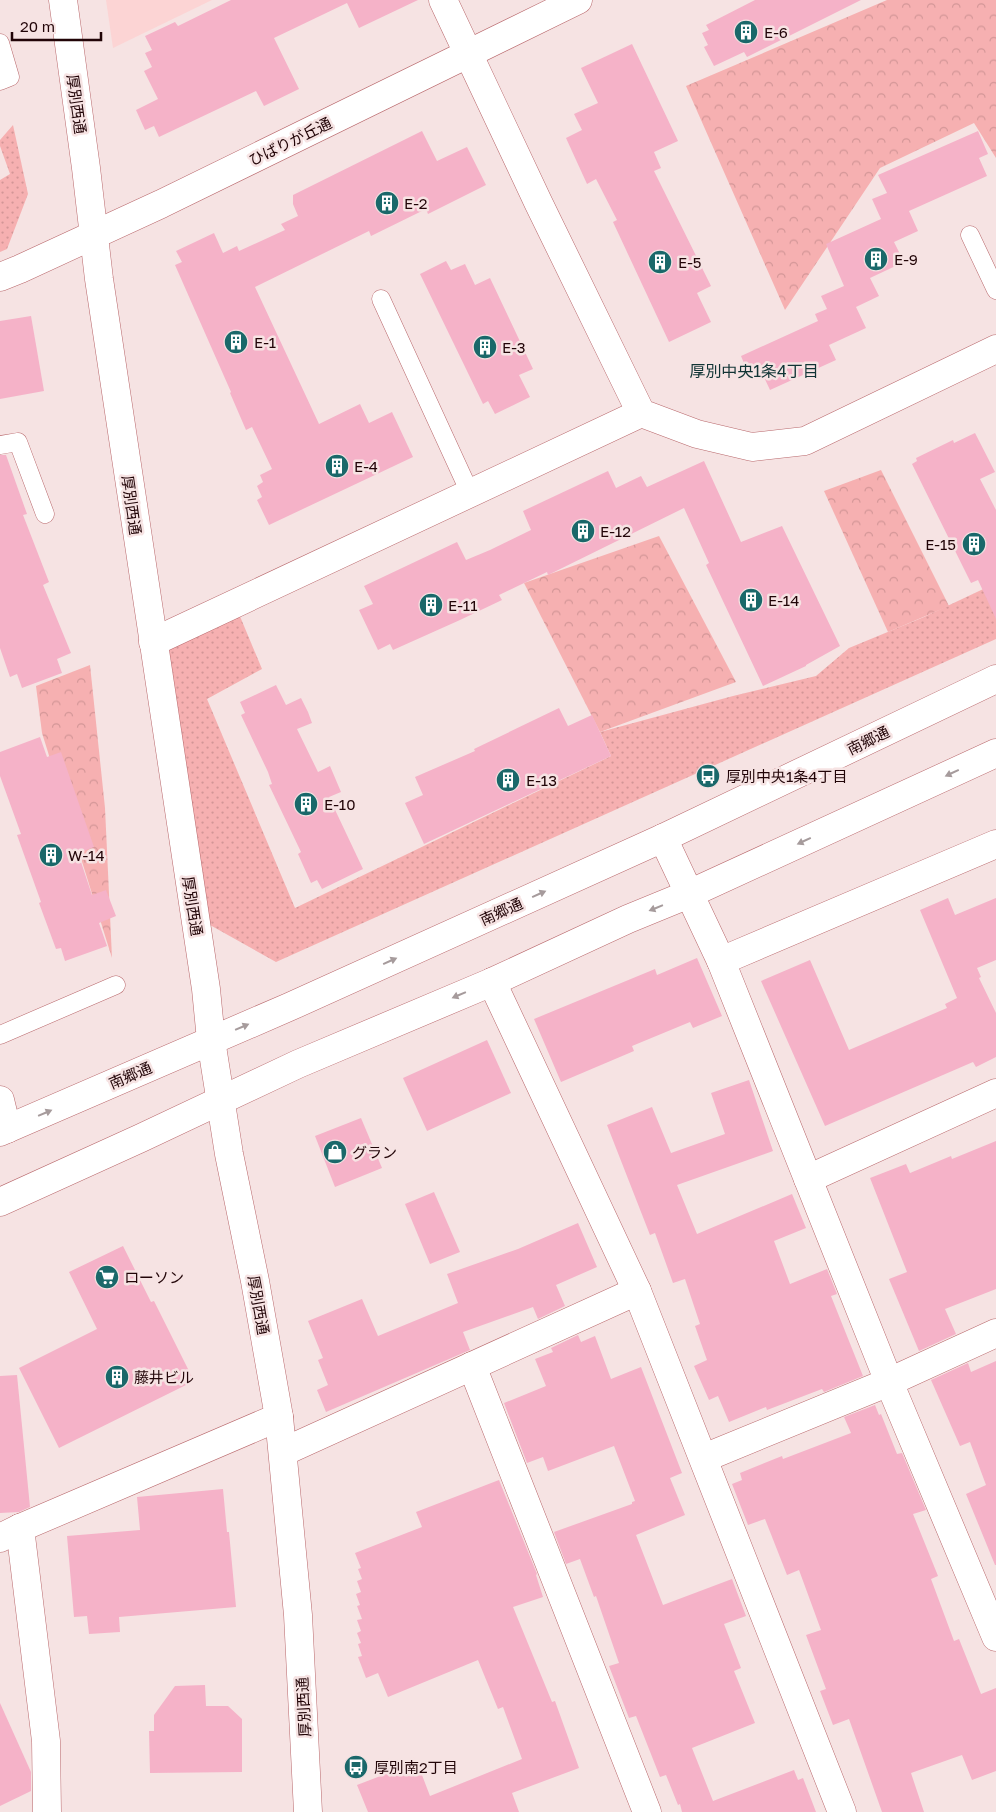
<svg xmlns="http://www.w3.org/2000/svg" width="996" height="1812" viewBox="0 0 996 1812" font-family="'Golos Text','Noto Sans JP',sans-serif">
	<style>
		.built { fill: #fcd4d4 }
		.grass { fill: url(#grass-dots) }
		.forest { fill: url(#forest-crowns) }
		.building { fill: #f5b2c8 }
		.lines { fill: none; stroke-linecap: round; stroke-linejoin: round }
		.lane-casing { stroke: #b9686c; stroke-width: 19 }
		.street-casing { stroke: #b9686c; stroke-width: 29 }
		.secondary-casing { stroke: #b9686c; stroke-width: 29 }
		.lane { stroke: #fff; stroke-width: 18 }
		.street { stroke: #fff; stroke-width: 28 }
		.secondary { stroke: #fff; stroke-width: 28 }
		.oneway { fill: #a69b9c }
		.labels { text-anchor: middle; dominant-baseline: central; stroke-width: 5; stroke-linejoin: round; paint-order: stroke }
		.poi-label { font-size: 15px; fill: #210407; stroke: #f6e3e3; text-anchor: start }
		.street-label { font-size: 15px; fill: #210407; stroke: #f6e3e3 }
		.neighbourhood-label { font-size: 16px; fill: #113435; stroke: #f6e3e3 }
	</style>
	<defs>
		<pattern id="grass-dots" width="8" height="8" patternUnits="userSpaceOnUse" patternTransform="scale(1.25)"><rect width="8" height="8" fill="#f6b0b1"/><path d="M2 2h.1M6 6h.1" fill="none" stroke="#d39697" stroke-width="1.8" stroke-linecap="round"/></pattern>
		<pattern id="forest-crowns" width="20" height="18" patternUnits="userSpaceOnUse" patternTransform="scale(1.25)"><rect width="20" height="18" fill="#f6b0b1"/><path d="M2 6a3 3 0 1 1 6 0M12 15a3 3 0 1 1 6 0" fill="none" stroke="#d39697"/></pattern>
	</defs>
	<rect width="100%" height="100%" fill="#f6e3e3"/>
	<polygon class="built" points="106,0 212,0 113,48"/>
	<g class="grass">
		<polygon points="13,125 28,194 7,249 0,252 0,180 10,174 0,146 0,140"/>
		<polygon points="996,583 996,639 276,962 210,925 164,647 239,614 262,669 207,699 295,908 611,756 600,732 733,696 816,676 849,648 924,617"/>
	</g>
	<g class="forest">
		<polygon points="887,0 996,0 996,158 974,123 880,168 785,310 686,86"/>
		<polygon points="881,470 949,606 888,632 824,491"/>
		<polygon points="659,536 736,682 600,732 524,583"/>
		<polygon points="90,665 105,808 112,958 42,733 36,686"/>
	</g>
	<g class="building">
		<polygon points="231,0 418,0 359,28 347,3 274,38 299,89 264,106 256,91 159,137 154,126 145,130 136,110 158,99 144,71 152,67 145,53 152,50 145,36 175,22 178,26"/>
		<polygon points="755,0 861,0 747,57 744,52 714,66 704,47 708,45 702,33 709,30 706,25"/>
		<polygon points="632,44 678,141 654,152 661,168 654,171 711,286 697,293 711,322 669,342 613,222 617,220 596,179 587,184 566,138 582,130 574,114 598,103 581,68"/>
		<polygon points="422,131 437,161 467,147 486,185 428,214 426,209 371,236 369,231 255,287 319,424 360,404 369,423 392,412 413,457 269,525 257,500 262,497 257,486 263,482 260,475 272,469 252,427 246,430 230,393 231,392 175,265 182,262 176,251 214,233 223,253 237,246 239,251 285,230 281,224 298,216 293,204 293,195"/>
		<polygon points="978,131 988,154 979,158 987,176 909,211 918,231 894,242 904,262 870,278 879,296 856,307 866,328 829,345 836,360 770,390 763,375 751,380 741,356 818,321 815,314 827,309 821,296 844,286 826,244 881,219 872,199 887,193 878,175"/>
		<polygon points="446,261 451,270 465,264 475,285 490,278 533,369 519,375 530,397 495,414 488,401 483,404 420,274"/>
		<polygon points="31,316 44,391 0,399 0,321"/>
		<polygon points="975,433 995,472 980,479 996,510 996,619 978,580 971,583 912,464 917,461 916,458 953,440 954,443"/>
		<polygon points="0,455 6,455 27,514 23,515 49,582 43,585 71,653 57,659 62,673 22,688 17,674 10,677 0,648"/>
		<polygon points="704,461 741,542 782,526 840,646 806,665 806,666 763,686 706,565 709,563 684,508 548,575 547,572 499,595 502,600 460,620 393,650 390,644 378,650 359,610 373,604 364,586 457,542 466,560 490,550 531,530 523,511 608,471 616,488 641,476 647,487"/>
		<polygon points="276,685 286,705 301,698 308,712 312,723 297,729 318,772 330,766 341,792 329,797 363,869 322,889 317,880 311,883 298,854 301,852 269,785 272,784 268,772 241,715 245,713 240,702"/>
		<polygon points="559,708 568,726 592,715 611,756 424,844 405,803 423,795 415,777 475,751 474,749"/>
		<polygon points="40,737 47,757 61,752 94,847 78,853 92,895 106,890 116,916 99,923 107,946 65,961 61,948 56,949 39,903 41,902 17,835 21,834 0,776 0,752"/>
		<polygon points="948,898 955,915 996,898 996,960 977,968 981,977 979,978 996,1013 996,1057 976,1067 973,1062 825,1126 761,981 810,960 849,1050 947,1008 945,1004 957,998 920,910"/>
		<polygon points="697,958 722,1016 693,1028 690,1022 632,1046 634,1051 561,1082 534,1019 655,969 657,975"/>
		<polygon points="487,1040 511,1093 427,1131 403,1078"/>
		<polygon points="749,1080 773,1151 677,1185 697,1234 792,1194 806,1228 774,1241 790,1284 827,1269 837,1294 831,1296 863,1376 824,1392 822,1389 767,1410 766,1407 729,1422 718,1396 709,1400 694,1366 707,1360 695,1326 700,1324 685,1279 673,1283 655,1233 650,1235 607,1125 652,1107 671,1153 725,1134 711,1093"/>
		<polygon points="361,1118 382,1168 335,1187 315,1136"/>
		<polygon points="996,1141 996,1289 945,1309 956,1334 919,1351 889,1279 907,1272 870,1178 906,1164 910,1173 951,1156 952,1159"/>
		<polygon points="434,1192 460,1252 430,1264 405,1204"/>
		<polygon points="578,1223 597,1267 556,1285 565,1306 538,1319 533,1307 463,1332 470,1350 326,1412 317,1390 328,1385 318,1360 323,1358 308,1321 362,1299 378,1336 458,1303 447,1274 518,1249"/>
		<polygon points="123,1246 151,1302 154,1301 194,1381 59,1448 19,1368 97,1329 69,1272"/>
		<polygon points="578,1335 581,1342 595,1336 611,1379 641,1367 682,1473 670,1478 685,1515 636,1535 663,1605 732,1579 746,1616 724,1624 741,1668 734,1671 755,1723 692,1748 713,1801 794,1770 798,1780 803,1778 816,1812 682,1812 680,1804 678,1805 666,1775 660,1777 636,1716 629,1718 609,1666 619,1663 596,1596 594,1597 580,1559 566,1564 554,1532 632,1504 632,1502 635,1501 614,1446 548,1471 543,1457 527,1463 504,1403 546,1386 535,1359 553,1352 551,1348"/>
		<polygon points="996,1361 996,1565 995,1565 966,1494 986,1485 970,1442 960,1446 931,1380 968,1363 971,1372"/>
		<polygon points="17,1375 30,1507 19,1512 0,1513 0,1376"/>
		<polygon points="875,1405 879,1415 881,1414 897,1454 902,1453 926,1510 913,1514 938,1576 931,1579 954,1641 959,1639 981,1694 996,1688 996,1771 972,1780 962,1755 911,1773 924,1812 882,1812 849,1719 833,1725 820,1691 826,1689 806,1635 821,1630 799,1570 787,1575 765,1519 748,1525 732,1484 742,1480 740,1473 782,1456 783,1459 851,1433 844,1417"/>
		<polygon points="499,1480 537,1574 536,1575 543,1597 513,1607 552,1702 555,1701 579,1768 512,1793 519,1812 368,1812 357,1785 417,1762 430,1796 522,1759 503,1707 498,1709 478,1660 388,1697 378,1673 366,1678 358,1657 362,1656 358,1644 361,1643 357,1633 361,1631 357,1620 362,1619 357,1606 360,1605 356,1594 361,1592 357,1581 362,1579 358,1569 361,1568 355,1553 422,1527 416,1512"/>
		<polygon points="223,1489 227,1532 229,1532 236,1607 119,1617 120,1632 89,1634 87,1616 74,1617 67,1536 140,1530 137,1497"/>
		<polygon points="205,1685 206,1706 228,1706 242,1719 242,1772 150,1773 149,1731 154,1731 154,1715 175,1686"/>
		<polygon points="0,1703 31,1772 31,1791 0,1806"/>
	</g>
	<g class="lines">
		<g class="lane-casing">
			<g id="lane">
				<polyline points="0,43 10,77 0,81"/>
				<polyline points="970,235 996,290"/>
				<polyline points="381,299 470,493"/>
				<polyline points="0,445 18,442 45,514"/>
				<polyline points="0,1035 116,985"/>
			</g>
		</g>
		<g class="street-casing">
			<g id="street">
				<polyline points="443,0 538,202 641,413 697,434 752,447 805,441 996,349"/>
				<polyline points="153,642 641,413"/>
				<polyline points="663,838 721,961 889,1382 996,1637"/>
				<polyline points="721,961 996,844"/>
				<polyline points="492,982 637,1291 842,1812"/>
				<polyline points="0,1100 7,1129"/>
				<polyline points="808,1179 996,1093"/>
				<polyline points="472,1366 647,1812"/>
				<polyline points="283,1452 637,1291"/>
				<polyline points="704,1458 889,1382 996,1333"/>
				<polyline points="20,1528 46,1741 47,1812"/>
				<polyline points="0,1538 20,1528 279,1417"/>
			</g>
		</g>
		<g class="secondary-casing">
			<g id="secondary">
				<polyline points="63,0 86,168 99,279 206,989 211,1040 229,1154 255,1281 279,1417 298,1615 308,1812"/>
				<polyline points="0,277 20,269 161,204 578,0"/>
				<polyline points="0,1132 289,1007 663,838 996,679"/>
				<polyline points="0,1202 141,1138 298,1064 492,982 628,919 689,894 996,753"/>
			</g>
		</g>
		<use href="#lane" class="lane"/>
		<use href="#street" class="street"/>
		<use href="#secondary" class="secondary"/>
	</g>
	<defs><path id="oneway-solid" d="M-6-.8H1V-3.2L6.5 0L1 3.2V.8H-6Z" transform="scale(1.25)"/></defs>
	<g class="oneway">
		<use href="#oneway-solid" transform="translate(952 773) rotate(155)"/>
		<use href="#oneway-solid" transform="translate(804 841) rotate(155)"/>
		<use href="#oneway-solid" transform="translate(539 894) rotate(-24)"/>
		<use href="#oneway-solid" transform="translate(656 908) rotate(158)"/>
		<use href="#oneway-solid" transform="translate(390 961) rotate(-24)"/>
		<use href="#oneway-solid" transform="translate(459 995) rotate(157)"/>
		<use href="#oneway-solid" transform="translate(242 1027) rotate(-23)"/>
		<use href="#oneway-solid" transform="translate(45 1113) rotate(-23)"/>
	</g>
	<defs>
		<g id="building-disc" transform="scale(1.25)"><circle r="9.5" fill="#1a686a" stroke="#f6e3e3"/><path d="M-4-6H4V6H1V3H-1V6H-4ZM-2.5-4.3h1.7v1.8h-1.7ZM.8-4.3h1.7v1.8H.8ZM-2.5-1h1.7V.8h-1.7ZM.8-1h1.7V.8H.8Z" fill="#fff"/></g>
		<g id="bus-disc" transform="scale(1.25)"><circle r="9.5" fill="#1a686a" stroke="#f6e3e3"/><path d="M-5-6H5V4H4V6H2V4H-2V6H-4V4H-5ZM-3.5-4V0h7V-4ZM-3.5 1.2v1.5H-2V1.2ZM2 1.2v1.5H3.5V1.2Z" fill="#fff"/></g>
		<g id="shop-disc" transform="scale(1.25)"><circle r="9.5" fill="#1a686a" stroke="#f6e3e3"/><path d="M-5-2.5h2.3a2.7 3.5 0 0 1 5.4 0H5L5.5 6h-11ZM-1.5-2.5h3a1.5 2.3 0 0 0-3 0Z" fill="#fff"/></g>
		<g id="supermarket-disc" transform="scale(1.25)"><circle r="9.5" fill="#1a686a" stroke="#f6e3e3"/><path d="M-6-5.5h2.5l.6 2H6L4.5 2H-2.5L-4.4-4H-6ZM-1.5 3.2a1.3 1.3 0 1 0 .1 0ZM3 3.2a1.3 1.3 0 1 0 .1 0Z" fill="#fff"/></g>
	</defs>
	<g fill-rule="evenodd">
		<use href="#building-disc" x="746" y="32"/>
		<use href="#building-disc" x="387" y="203"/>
		<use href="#building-disc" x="876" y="259"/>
		<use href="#building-disc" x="660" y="262"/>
		<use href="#building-disc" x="236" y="342"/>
		<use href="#building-disc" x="485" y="347"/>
		<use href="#building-disc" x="337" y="466"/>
		<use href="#building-disc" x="583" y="531"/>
		<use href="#building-disc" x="974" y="544"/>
		<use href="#building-disc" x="751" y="600"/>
		<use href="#building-disc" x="431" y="605"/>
		<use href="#bus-disc" x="708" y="776"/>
		<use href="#building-disc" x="508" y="780"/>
		<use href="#building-disc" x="306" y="804"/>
		<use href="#building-disc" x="51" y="855"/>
		<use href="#shop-disc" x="335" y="1152"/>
		<use href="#supermarket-disc" x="107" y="1277"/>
		<use href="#building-disc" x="117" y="1377"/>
		<use href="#bus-disc" x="356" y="1767"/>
	</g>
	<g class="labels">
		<g class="poi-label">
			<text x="764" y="32">E-6</text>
			<text x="404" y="203">E-2</text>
			<text x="894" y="259">E-9</text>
			<text x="678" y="262">E-5</text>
			<text x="254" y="342">E-1</text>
			<text x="502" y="347">E-3</text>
			<text x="354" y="466">E-4</text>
			<text x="600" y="531">E-12</text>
			<text x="956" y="544" text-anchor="end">E-15</text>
			<text x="768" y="600">E-14</text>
			<text x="448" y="605">E-11</text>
			<text x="726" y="776">厚別中央1条4丁目</text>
			<text x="526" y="780">E-13</text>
			<text x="324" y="804">E-10</text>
			<text x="68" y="855">W-14</text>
			<text x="352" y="1152">グラン</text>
			<text x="124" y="1277">ローソン</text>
			<text x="134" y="1377">藤井ビル</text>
			<text x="374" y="1767">厚別南2丁目</text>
		</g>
		<g class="street-label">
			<text transform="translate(77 104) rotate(82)">厚別西通</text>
			<text transform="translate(290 141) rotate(-26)">ひばりが丘通</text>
			<text transform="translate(132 505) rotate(82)">厚別西通</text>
			<text transform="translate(868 740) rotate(-26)">南郷通</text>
			<text transform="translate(193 906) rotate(81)">厚別西通</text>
			<text transform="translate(501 911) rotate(-24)">南郷通</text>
			<text transform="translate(130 1075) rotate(-23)">南郷通</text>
			<text transform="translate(259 1305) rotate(80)">厚別西通</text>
			<text transform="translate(303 1707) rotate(-93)">厚別西通</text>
		</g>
		<g class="neighbourhood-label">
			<text x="754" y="371">厚別中央1条4丁目</text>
		</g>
	</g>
	<path d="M12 32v8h89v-8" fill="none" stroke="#210407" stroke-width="2.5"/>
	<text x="20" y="32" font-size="15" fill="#210407" stroke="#f6e3e3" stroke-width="4" paint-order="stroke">20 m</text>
</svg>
